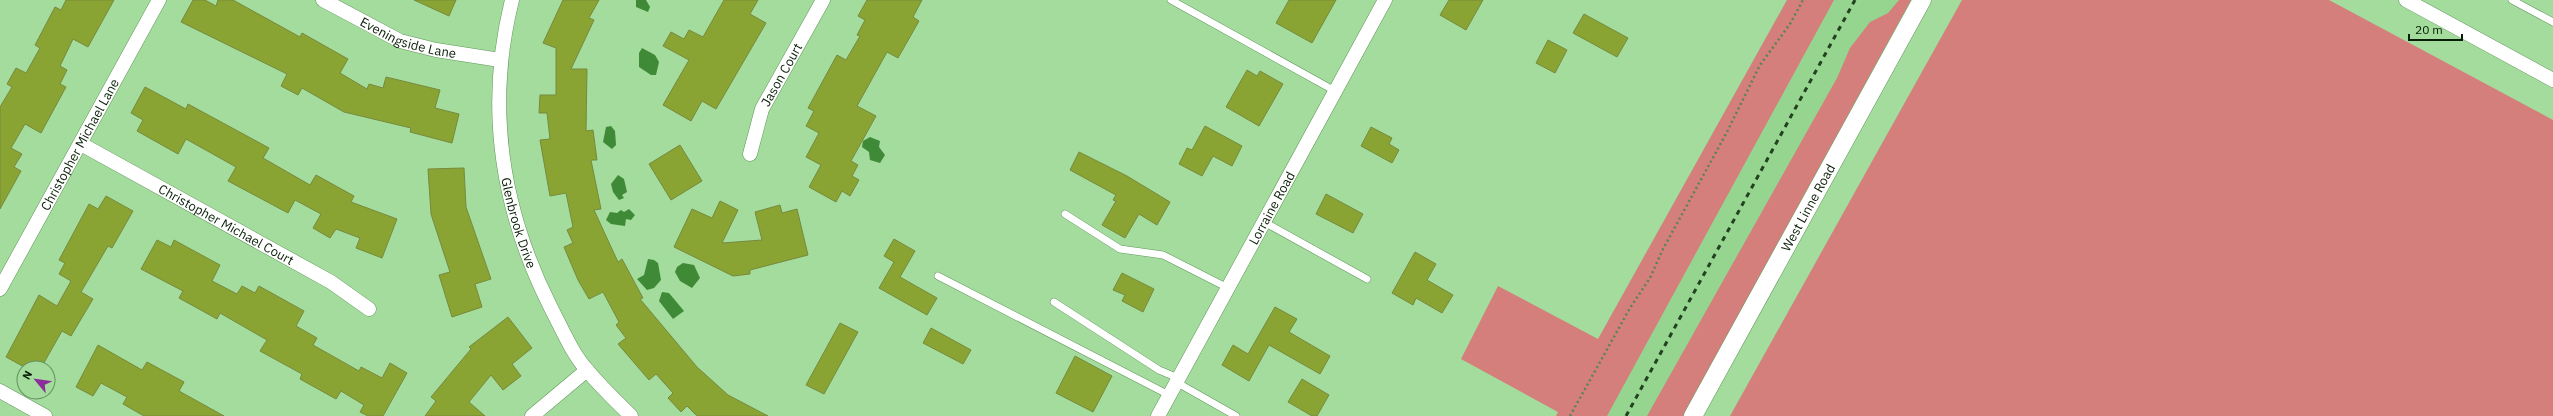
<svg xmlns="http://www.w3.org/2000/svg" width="2553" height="416" viewBox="0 0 2553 416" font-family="'IBM Plex Sans',sans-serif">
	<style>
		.built { fill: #96d58f }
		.green { fill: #d47f7c }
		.water { fill: #3f8a37 }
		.building { fill: #89a433; stroke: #768a3d }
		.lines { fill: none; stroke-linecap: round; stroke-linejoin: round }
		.service-casing { stroke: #61975b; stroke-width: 8 }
		.minor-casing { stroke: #61975b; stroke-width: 15 }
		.tertiary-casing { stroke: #61975b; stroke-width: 19 }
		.path { stroke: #5a8356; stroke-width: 2.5; stroke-dasharray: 2 3; stroke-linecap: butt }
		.service { stroke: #fff; stroke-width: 7 }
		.minor { stroke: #fff; stroke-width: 14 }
		.tertiary { stroke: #fff; stroke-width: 18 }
		.rail { stroke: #234021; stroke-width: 3; stroke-dasharray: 5 5; stroke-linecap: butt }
		.labels { text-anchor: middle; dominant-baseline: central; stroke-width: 3; stroke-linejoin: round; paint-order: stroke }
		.street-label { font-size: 13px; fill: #081e06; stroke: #a3dc9c }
	</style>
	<rect width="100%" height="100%" fill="#a3dc9c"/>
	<polygon class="built" points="1787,0 1911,0 1683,416 1556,416 1558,412 1543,403 1559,371 1598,339"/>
	<g class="green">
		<polygon points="1787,0 1834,0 1607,416 1556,416 1558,412 1461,359 1498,286 1598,339"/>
		<polygon points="1899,0 1911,0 1683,416 1647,416 1837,78 1850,48 1870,22 1888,13"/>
		<polygon points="1962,0 2329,0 2553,120 2553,416 1730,416"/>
	</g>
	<g class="water">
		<polygon points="636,0 646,0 650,7 648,12 636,7"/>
		<polygon points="642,48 655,55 659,62 656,75 651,75 639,67 639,53"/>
		<polygon points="611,126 615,131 616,145 612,149 603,142 606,127"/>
		<polygon points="870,137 880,141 879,147 885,155 880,163 870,160 869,152 862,147 863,141"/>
		<polygon points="618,175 624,179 627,192 622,195 624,198 619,200 613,192 611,184"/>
		<polygon points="629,209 635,215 631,220 626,219 625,226 611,224 606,220 610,212 617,213 621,210 624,212"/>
		<polygon points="648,259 654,260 658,263 661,280 654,288 647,290 637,279 644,275"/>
		<polygon points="683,263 694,265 700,278 692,288 680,281 675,272 677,267"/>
		<polygon points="662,292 669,293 684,311 673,319 659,301"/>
	</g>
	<g class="building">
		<polygon points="66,0 114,0 88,47 73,39 60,66 67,70 60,84 66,87 41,133 25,124 11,148 22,154 14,167 21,171 0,209 0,107 12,87 7,84 16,68 26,73 40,48 35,45 55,7 61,10"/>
		<polygon points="193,0 205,0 216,6 218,0 233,0 300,37 302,33 348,59 340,73 367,89 369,84 383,88 386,77 440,90 435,108 459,114 452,143 410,132 411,128 344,112 302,88 298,95 281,86 287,74 181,22"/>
		<polygon points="414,0 456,0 449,16"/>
		<polygon points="563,0 599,0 589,18 594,20 571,69 587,69 586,131 593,130 597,160 591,160 601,209 594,210 618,262 622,259 643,298 640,299 697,367 728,395 768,416 697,416 687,406 681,412 668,398 673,393 656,374 649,380 618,344 626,338 616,325 619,322 603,292 589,299 578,280 564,247 573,243 567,230 573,227 566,193 550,196 540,140 550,139 547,113 539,113 540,95 556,95 556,48 543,43"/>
		<polygon points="724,0 758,0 750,14 766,23 716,109 702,101 691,121 663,105 689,60 663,46 671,32 684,39 689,30 703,37"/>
		<polygon points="867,0 922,0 913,17 919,21 898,58 887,52 857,106 876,116 851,161 858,165 852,176 859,180 850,196 842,191 836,202 809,187 821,165 806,157 819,133 806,126 814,111 808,108 837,55 846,60 860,36 857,35 865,20 858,16"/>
		<polygon points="1289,0 1336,0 1312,43 1276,23"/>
		<polygon points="1449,0 1483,0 1466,30 1440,15"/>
		<polygon points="1584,14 1628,38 1617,57 1573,33"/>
		<polygon points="1548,40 1567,50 1555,73 1536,63"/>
		<polygon points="1247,70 1257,76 1260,71 1283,84 1259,126 1226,107"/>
		<polygon points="145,87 186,109 188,104 269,148 263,158 310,185 316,175 354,196 351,202 397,219 382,258 356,248 360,238 336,229 330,238 313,228 321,214 295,200 288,213 228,181 236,167 186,139 178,154 137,131 143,120 131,113"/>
		<polygon points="1205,126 1242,146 1232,166 1213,156 1202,176 1179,164 1187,148 1192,150"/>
		<polygon points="1371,127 1392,138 1389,144 1399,150 1392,163 1361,146"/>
		<polygon points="680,145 702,181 671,200 649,164"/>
		<polygon points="1079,152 1127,176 1170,202 1157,225 1139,214 1125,238 1102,225 1116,201 1113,200 1116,195 1070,170"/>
		<polygon points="464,168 466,207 491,279 475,284 482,307 452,317 439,275 450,272 431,214 428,169"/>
		<polygon points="1326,194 1363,214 1353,233 1316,214"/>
		<polygon points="106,196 133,211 112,248 108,246 81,292 93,299 71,336 62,331 41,368 26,368 6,357 39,295 57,306 71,281 59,274 65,263 59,260 89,204 98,209"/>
		<polygon points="720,201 738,210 722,243 762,240 755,212 780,205 782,213 797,209 808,255 750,270 750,274 733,276 674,247 692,209 712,218"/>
		<polygon points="894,239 915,251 900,277 937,298 927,315 879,288 894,262 884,256"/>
		<polygon points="157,240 171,247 174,240 220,265 212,281 237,294 242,286 255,293 259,286 304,311 296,326 317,338 313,345 359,371 361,367 382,378 390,363 407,373 383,416 368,416 360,412 364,405 341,391 336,399 300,379 302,374 260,351 267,340 220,313 217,319 179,298 183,291 141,269"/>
		<polygon points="1415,252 1436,264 1427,280 1453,295 1442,313 1416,298 1413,305 1392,293"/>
		<polygon points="1122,273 1154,289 1143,312 1122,301 1125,295 1113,290"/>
		<polygon points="1275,307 1297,319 1289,332 1330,356 1320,374 1269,345 1249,381 1222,365 1233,345 1248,354"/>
		<polygon points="508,317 532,348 512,364 521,376 503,390 491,375 469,402 485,416 425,416 436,401 431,397 471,349 469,347"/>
		<polygon points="840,323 858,332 824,394 806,385"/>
		<polygon points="931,328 971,350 963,364 923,343"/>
		<polygon points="98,345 142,370 147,362 184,382 179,391 224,416 144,416 123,404 127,397 101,383 93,396 76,387"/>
		<polygon points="1075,356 1112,376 1093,412 1056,393"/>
		<polygon points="1302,379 1329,395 1317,416 1312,416 1288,402"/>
	</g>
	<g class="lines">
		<g class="service-casing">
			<g id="service">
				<polyline points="1171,0 1335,91"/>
				<polyline points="2512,0 2553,22"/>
				<polyline points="1065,214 1120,249 1163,255 1228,288"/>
				<polyline points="1264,222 1367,279"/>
				<polyline points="938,276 1169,395"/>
				<polyline points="1054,302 1159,370 1178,378"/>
				<polyline points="1176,382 1236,416"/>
			</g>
		</g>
		<g class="minor-casing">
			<g id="minor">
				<path id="s1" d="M323,0L400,41L436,50L500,60"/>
				<path id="s2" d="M512,0C485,108 502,212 552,310C563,331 572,353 587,370C600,386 616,401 631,416"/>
				<polyline points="2406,0 2553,80"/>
				<path id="s3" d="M81,144L331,282L369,309"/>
				<path id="s4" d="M750,154L762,109L823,0"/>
				<path id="s5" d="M0,289L159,0"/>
				<polyline points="0,391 45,416"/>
				<polyline points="532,416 587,370"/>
				<path id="s6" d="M1158,416L1385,0"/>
			</g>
		</g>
		<g class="tertiary-casing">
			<g id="tertiary">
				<path id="s7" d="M1693,416L1922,0"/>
			</g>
		</g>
		<polyline class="path" points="1570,416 1630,308 1650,278 1663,249 1727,132 1760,65 1790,24 1803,0"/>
		<use href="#service" class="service"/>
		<use href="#minor" class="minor"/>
		<use href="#tertiary" class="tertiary"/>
		<polyline class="rail" points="1626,416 1855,0"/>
	</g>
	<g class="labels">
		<g class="street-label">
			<text stroke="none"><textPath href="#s1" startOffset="94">Eveningside Lane</textPath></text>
			<text stroke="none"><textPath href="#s4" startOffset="86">Jason Court</textPath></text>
			<text stroke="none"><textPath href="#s5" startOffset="165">Christopher Michael Lane</textPath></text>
			<text stroke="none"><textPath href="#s6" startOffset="237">Lorraine Road</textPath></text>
			<text stroke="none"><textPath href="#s7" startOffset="238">West Linne Road</textPath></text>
			<text stroke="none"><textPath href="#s2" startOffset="226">Glenbrook Drive</textPath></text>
			<text stroke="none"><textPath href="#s3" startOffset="166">Christopher Michael Court</textPath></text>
		</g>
	</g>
	<g transform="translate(36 380) rotate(299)"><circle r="19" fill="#a3dc9c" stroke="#659060"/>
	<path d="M0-3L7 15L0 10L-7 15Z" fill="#8a2e99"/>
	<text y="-6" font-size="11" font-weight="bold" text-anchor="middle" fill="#081e06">N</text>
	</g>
	<path d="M2409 34v6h53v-6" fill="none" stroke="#081e06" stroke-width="2"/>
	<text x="2415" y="34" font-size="12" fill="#081e06" stroke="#a3dc9c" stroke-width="3" paint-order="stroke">20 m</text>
</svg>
